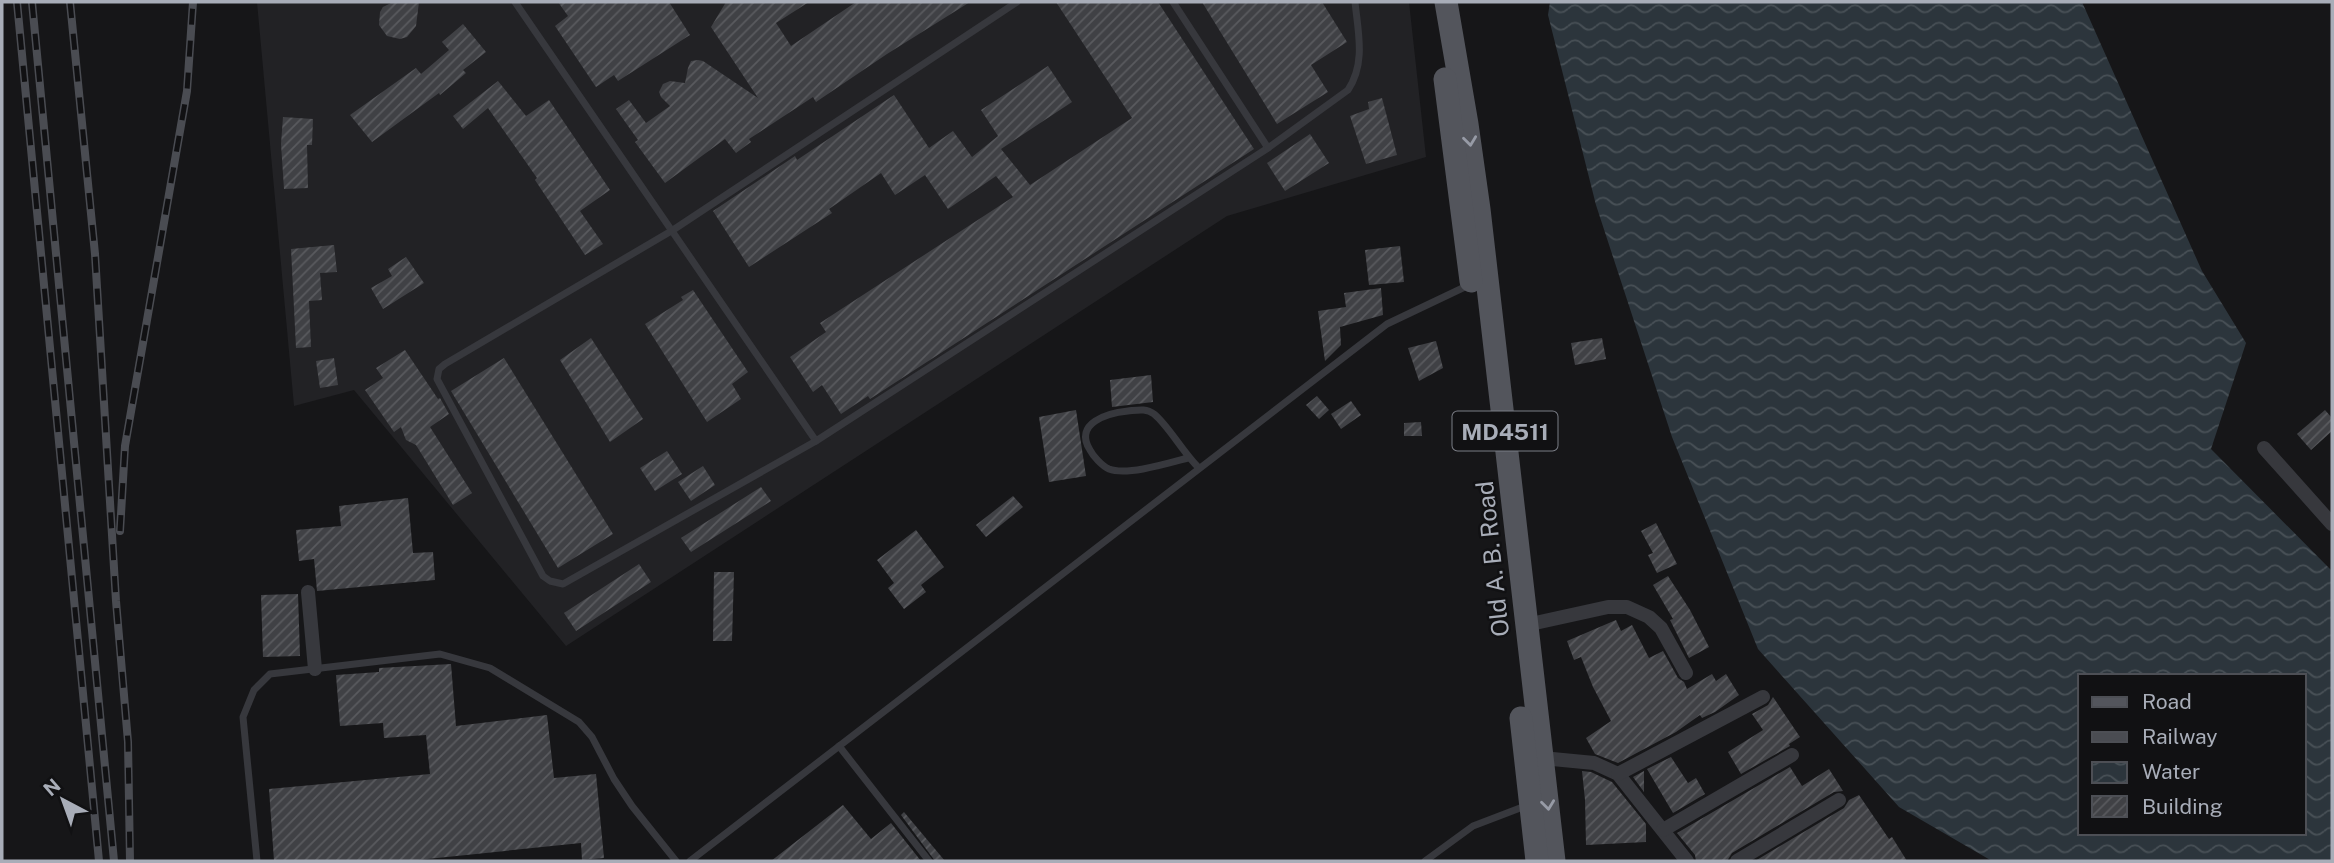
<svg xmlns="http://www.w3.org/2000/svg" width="2334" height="863" viewBox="0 0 2334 863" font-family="'Public Sans',sans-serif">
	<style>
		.built { fill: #222225 }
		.water { fill: url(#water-waves); fill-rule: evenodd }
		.building { fill: url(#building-hatch) }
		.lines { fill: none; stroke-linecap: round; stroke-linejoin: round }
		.service { stroke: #37383d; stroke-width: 7 }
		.minor { stroke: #37383d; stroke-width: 14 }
		.primary { stroke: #53555c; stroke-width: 23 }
		.rail-casing { stroke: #4a4c52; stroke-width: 8 }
		.rail { stroke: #111113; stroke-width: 5; stroke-dasharray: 16; stroke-linecap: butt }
		.oneway { stroke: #979ba6 }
		.labels { text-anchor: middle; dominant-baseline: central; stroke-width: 5; stroke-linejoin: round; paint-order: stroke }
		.shield { fill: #111113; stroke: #7b7e86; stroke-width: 2 }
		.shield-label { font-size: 23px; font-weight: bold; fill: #a8adb8 }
		.street-label { font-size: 24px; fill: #a8adb8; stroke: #111113 }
	</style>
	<defs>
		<pattern id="water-waves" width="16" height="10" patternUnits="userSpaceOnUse" patternTransform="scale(1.75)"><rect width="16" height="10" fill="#2c353c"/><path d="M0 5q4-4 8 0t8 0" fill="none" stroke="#485056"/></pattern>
		<pattern id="building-hatch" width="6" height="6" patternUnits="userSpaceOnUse" patternTransform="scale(1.75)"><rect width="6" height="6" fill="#404145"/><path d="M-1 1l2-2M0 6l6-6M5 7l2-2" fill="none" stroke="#595a5e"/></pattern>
	</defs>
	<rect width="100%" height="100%" fill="#161618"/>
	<polygon class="built" points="257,2 1409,2 1426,157 1227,216 566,646 354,390 294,406"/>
	<path class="water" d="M1550,2H2082L2202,271L2246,343L2211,449L2332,571V861H1992L1899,807L1758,649L1672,437L1596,205L1548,15ZM2080,676H2304V833H2080Z"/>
	<g class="building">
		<polygon points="393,2 419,2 416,26 407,37 400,39 387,36 379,25 380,12 383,7"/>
		<polygon points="558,2 669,2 690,35 618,81 614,75 596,87 555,26 568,16"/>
		<polygon points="726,2 809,2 776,23 791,46 856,2 970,2 887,54 816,102 813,97 749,139 751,142 736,153 725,139 665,183 635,142 638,140 616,109 629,100 646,123 670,106 661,97 659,92 663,84 670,81 685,83 688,68 691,61 698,60 703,61 758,98 711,27"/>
		<polygon points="1056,2 1158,2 1254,149 870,399 868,396 841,414 822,385 813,392 790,357 826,332 820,323 1013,197 996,176 948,209 925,175 895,195 881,173 829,209 832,213 749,267 713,211 795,156 797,160 894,95 929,148 953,131 972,157 998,136 981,110 1048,66 1072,102 1001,149 1030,185 1132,118"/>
		<polygon points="1202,2 1322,2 1347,42 1311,65 1328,92 1277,124"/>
		<polygon points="463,24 486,52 463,70 466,73 440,95 439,93 372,142 350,115 416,68 421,74 449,50 442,42"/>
		<polygon points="498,81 526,116 549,100 610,190 580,211 603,244 585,255 535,180 537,178 488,108 463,129 453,116"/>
		<polygon points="1382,98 1397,155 1366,164 1350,116 1369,109 1368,102"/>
		<polygon points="283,117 313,119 312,145 307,145 308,188 284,189 281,144"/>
		<polygon points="1310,134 1329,163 1285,191 1267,163"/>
		<polygon points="334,245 337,272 320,273 322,300 309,301 311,347 296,348 291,249"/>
		<polygon points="1400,246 1404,282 1369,285 1365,250"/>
		<polygon points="406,257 424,283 383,309 371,288 392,276 388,269"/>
		<polygon points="1381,288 1383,315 1340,327 1341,345 1325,361 1318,311 1346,307 1344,293"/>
		<polygon points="693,290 748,372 732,384 741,399 707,422 645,324 683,300 681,297"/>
		<polygon points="591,338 643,419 610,442 560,360"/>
		<polygon points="1602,338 1606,359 1575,365 1571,343"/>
		<polygon points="1436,341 1443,368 1419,381 1408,348"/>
		<polygon points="405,350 438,399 440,398 449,414 430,427 472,493 453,505 416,445 406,440 401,427 394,432 365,390 383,378 376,368"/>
		<polygon points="334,358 338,385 320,388 316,361"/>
		<polygon points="504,358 613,534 558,568 451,391"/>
		<polygon points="1151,375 1153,402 1112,407 1110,380"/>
		<polygon points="1317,396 1329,410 1319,419 1306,405"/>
		<polygon points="1351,401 1361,415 1341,429 1331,414"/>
		<polygon points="1076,410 1086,476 1049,482 1039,417"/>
		<polygon points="2325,410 2332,418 2332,431 2311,450 2297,434"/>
		<polygon points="1421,422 1422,436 1404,436 1404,423"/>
		<polygon points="667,451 682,474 655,491 640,468"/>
		<polygon points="703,466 715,485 691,501 678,482"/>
		<polygon points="761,487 771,501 691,552 681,538"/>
		<polygon points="1013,496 1023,507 986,537 976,525"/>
		<polygon points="408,498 413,553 433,552 435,580 317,591 314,559 299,561 296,530 341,526 339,506"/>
		<polygon points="1656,523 1677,564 1657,573 1648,555 1653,553 1641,531"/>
		<polygon points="916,530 944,567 921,585 926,592 904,609 888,588 894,583 877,560"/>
		<polygon points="639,564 651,582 576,631 564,613"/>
		<polygon points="714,572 734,572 732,641 713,641"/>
		<polygon points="1668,576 1690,610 1709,647 1689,658 1670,620 1673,619 1653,585"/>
		<polygon points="298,594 300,656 263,657 261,595"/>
		<polygon points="1616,620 1621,631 1632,625 1649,658 1663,651 1678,678 1684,682 1687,689 1712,674 1716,681 1726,674 1739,695 1715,712 1702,718 1700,715 1676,732 1618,763 1595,754 1586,738 1611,721 1593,687 1581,657 1574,660 1567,641"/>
		<polygon points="451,664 456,726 547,715 554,778 596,774 604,858 582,860 581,843 408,861 274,861 269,789 430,774 426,735 384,738 383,723 340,726 336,675 379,672 379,668"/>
		<polygon points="1773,697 1800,737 1789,744 1790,746 1741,774 1728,752 1763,730 1752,714 1768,705"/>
		<polygon points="1671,757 1688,783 1696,778 1705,794 1673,813 1647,769"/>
		<polygon points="1790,767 1802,786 1829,769 1843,791 1834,792 1732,853 1727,861 1696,861 1695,855 1677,833"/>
		<polygon points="1582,771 1591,772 1612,782 1646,824 1646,842 1586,845 1585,800"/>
		<polygon points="1644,771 1644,792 1633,777"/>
		<polygon points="1859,795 1889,839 1892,837 1907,861 1755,861 1844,808 1849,800"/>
		<polygon points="843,805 871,839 891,823 921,861 771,861"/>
		<polygon points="904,812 945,861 935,861 901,815"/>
	</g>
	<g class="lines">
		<g class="service">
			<polyline points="515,2 816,441 1268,148 1173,2"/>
			<path d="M1268,148L1348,90C1366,63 1358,32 1355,2"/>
			<polyline points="816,441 563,584 550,581 543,576 437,379 439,369 445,364 673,230 1017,2"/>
			<path d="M1188,458C1169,463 1127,476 1109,469C1102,466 1093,456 1090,450C1073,423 1108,413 1128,411C1138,410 1146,408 1154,414C1168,425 1184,454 1199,468"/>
			<polyline points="839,746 929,861"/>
			<polyline points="257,861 243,717 254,690 270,674 440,654 490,668 579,722 592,737 614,779 632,806 676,861"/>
			<polyline points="690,861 1387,324 1469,285"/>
			<polyline points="1425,861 1473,826 1528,805"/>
		</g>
		<g class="minor">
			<polyline points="2264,448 2332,524"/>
			<polyline points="308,592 315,669"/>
			<polyline points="1526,625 1608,607 1627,607 1649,617 1661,628 1686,673"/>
			<polyline points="1542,758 1594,763 1618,774 1687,861"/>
			<polyline points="1618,774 1763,697"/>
			<polyline points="1663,830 1792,755"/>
			<polyline points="1737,861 1839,800"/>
		</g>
		<g class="primary">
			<polyline points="1446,2 1467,124 1479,209 1554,861"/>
			<polyline points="1445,79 1471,281"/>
			<polyline points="1521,718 1537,861"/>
		</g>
		<g class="rail-casing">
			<g id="rail">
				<polyline points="17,2 99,861"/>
				<polyline points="32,2 114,861"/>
				<polyline points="70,2 95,254 116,601 128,742 130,861"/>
				<polyline points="120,531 125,446 187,91 193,2"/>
			</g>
		</g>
		<use href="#rail" class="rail"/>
	</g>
	<defs><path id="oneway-chevron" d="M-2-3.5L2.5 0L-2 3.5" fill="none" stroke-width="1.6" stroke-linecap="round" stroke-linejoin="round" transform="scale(1.75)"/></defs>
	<g class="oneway">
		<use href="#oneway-chevron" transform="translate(1470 141) rotate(83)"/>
		<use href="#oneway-chevron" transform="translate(1548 805) rotate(83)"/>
	</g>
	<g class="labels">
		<rect class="shield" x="1452.5" y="411.5" width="105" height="39" rx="5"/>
		<g class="shield-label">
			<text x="1505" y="431">MD4511</text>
		</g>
		<g class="street-label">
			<text transform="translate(1492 559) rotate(-96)">Old A. B. Road</text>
		</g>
	</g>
	<rect width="2334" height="863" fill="none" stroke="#a8adb8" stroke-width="7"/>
	<rect x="2078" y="674" width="228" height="161" fill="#111113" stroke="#4d4f55" stroke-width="2"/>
	<rect x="2092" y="697" width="35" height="10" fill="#53555c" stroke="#4d4f55" stroke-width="2"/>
	<text x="2142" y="709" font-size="21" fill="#a8adb8">Road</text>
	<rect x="2092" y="732" width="35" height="10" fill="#4a4c52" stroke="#4d4f55" stroke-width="2"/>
	<text x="2142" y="744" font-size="21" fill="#a8adb8">Railway</text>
	<rect x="2092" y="762" width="35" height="21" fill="url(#water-waves)" stroke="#4d4f55" stroke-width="2"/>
	<text x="2142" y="779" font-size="21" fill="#a8adb8">Water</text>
	<rect x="2092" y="796" width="35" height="21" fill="url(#building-hatch)" stroke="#4d4f55" stroke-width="2"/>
	<text x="2142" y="814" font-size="21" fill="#a8adb8">Building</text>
	<g transform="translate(63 800) rotate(319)" stroke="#111113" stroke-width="5" paint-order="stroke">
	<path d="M0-5L12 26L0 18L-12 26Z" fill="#a8adb8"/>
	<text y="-10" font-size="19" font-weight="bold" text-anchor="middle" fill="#a8adb8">N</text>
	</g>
</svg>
